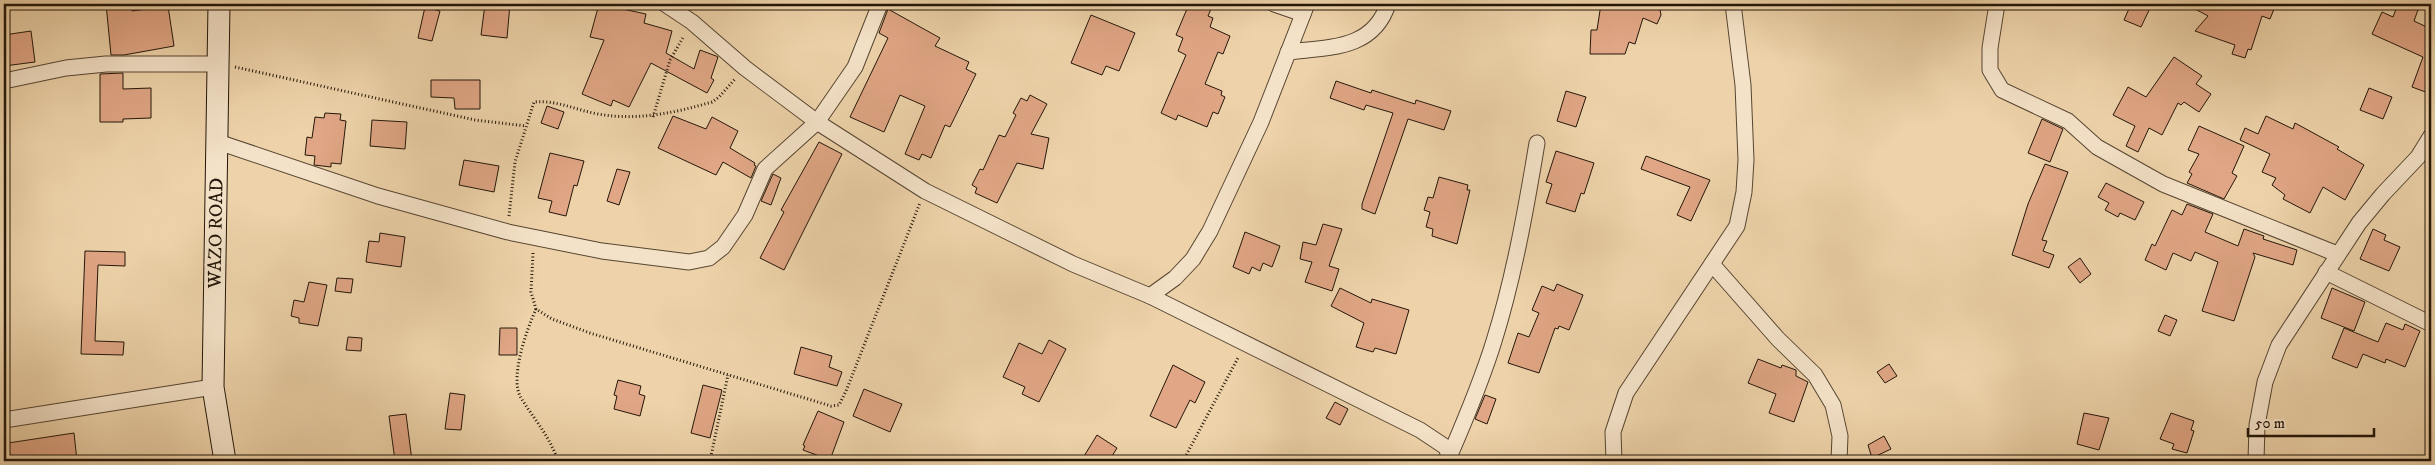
<svg xmlns="http://www.w3.org/2000/svg" width="2435" height="465" viewBox="0 0 2435 465" font-family="'IM FELL DW Pica',serif">
	<style>
		.building { fill: #e0a685; stroke: #231609 }
		.lines { fill: none; stroke-linecap: round; stroke-linejoin: round }
		.minor-casing { stroke: #564531; stroke-width: 17 }
		.secondary-casing { stroke: #231609; stroke-width: 23 }
		.path { stroke: #231609; stroke-width: 3; stroke-dasharray: 1 2.5; stroke-linecap: butt }
		.minor { stroke: #f4e2c8; stroke-width: 15 }
		.secondary { stroke: #f4e2c8; stroke-width: 21 }
		.labels { text-anchor: middle; dominant-baseline: central; stroke-width: 5; stroke-linejoin: round; paint-order: stroke }
		.street-label { font-size: 19px; fill: #231609; stroke: #f4e2c8 }
	</style>
	<rect width="100%" height="100%" fill="#eed3aa"/>
	<filter id="stains"><feTurbulence type="fractalNoise" baseFrequency=".004" numOctaves="4"/><feColorMatrix values="0 0 0 0 .2 0 0 0 0 .09 0 0 0 0 .02 0 0 0 .5 -.17"/></filter>
	<radialGradient id="worn" r=".72"><stop offset=".6" stop-color="#630" stop-opacity="0"/><stop offset="1" stop-color="#630" stop-opacity=".3"/></radialGradient>
	<g class="building">
		<polygon points="106,4 132,4 132,11 168,6 174,46 124,55 111,55"/>
		<polygon points="485,4 510,4 507,38 481,35"/>
		<polygon points="599,4 646,14 644,23 672,31 666,53 694,69 700,50 716,56 718,57 711,78 714,80 707,93 651,63 629,107 613,100 611,106 582,94 604,40 590,37"/>
		<polygon points="1189,4 1213,4 1208,16 1213,18 1210,27 1230,36 1223,54 1218,52 1205,84 1222,91 1221,95 1225,97 1218,114 1213,112 1207,127 1178,115 1176,120 1161,113 1186,55 1178,51 1183,38 1176,35"/>
		<polygon points="1601,4 1659,4 1661,15 1657,24 1643,18 1635,44 1629,42 1625,54 1590,54 1591,30 1597,30"/>
		<polygon points="2131,4 2152,4 2141,27 2124,20"/>
		<polygon points="2186,4 2276,4 2270,19 2262,16 2251,50 2248,49 2245,58 2232,54 2235,45 2195,31 2208,16"/>
		<polygon points="2398,4 2420,4 2414,21 2431,29 2431,94 2412,87 2423,57 2372,34 2382,12 2393,17"/>
		<polygon points="425,7 440,11 432,41 418,38"/>
		<polygon points="888,9 940,38 935,46 969,62 966,69 976,74 950,127 945,125 931,158 922,154 919,160 905,154 925,106 900,95 884,132 850,117 888,38 879,33"/>
		<polygon points="1091,15 1135,33 1119,71 1106,66 1102,75 1071,63"/>
		<polygon points="31,31 35,62 4,66 4,35"/>
		<polygon points="2174,57 2202,76 2196,84 2211,94 2199,112 2184,102 2181,105 2178,103 2162,135 2149,128 2138,152 2126,146 2135,126 2113,115 2128,87 2146,97"/>
		<polygon points="123,73 123,89 151,88 151,118 123,119 123,122 100,122 100,74"/>
		<polygon points="431,80 480,80 480,109 455,109 454,98 431,97"/>
		<polygon points="1336,81 1371,93 1372,90 1415,104 1416,100 1451,111 1444,130 1408,119 1375,214 1362,209 1362,204 1393,113 1366,105 1364,110 1330,98"/>
		<polygon points="2369,88 2392,97 2383,119 2360,110"/>
		<polygon points="1566,91 1586,97 1576,127 1557,121"/>
		<polygon points="1030,95 1047,104 1031,134 1049,138 1043,169 1017,163 997,203 975,193 977,188 972,185 980,169 983,170 999,135 1005,137 1016,115 1013,113 1021,98 1027,101"/>
		<polygon points="547,106 564,112 558,129 541,123"/>
		<polygon points="325,113 341,114 340,120 346,121 341,164 331,163 331,167 314,165 315,156 305,155 307,137 312,138 315,117 324,118"/>
		<polygon points="673,116 706,129 712,117 738,131 730,148 755,163 754,165 756,166 751,178 723,162 716,175 658,148"/>
		<polygon points="2266,116 2293,129 2295,123 2339,147 2337,149 2364,165 2345,200 2323,187 2310,213 2283,199 2285,195 2272,185 2276,178 2262,172 2270,154 2240,140 2245,128 2258,134"/>
		<polygon points="2042,119 2063,129 2050,162 2028,153"/>
		<polygon points="372,120 407,122 405,149 370,146"/>
		<polygon points="2199,126 2244,146 2232,173 2237,176 2224,199 2187,183 2192,174 2189,172 2199,154 2188,150"/>
		<polygon points="819,142 842,154 784,270 760,258 784,212 781,210"/>
		<polygon points="1556,151 1594,163 1584,194 1581,193 1575,212 1546,203 1552,184 1546,182"/>
		<polygon points="550,153 584,161 577,186 574,185 566,216 549,212 552,201 538,198"/>
		<polygon points="1646,156 1710,180 1691,221 1677,215 1690,187 1641,169"/>
		<polygon points="464,160 499,166 494,192 459,185"/>
		<polygon points="2045,164 2068,172 2042,240 2047,241 2043,251 2054,255 2049,268 2012,255 2028,204"/>
		<polygon points="617,169 630,172 619,205 607,201"/>
		<polygon points="773,174 781,178 771,205 761,201"/>
		<polygon points="1439,177 1468,185 1467,190 1470,190 1457,244 1432,236 1433,229 1426,227 1430,212 1424,210 1428,197 1433,198"/>
		<polygon points="2106,183 2144,202 2135,220 2120,213 2118,217 2105,210 2109,203 2098,197"/>
		<polygon points="2187,204 2213,214 2205,232 2238,246 2244,229 2264,236 2263,239 2297,250 2293,265 2253,253 2255,257 2234,321 2202,311 2218,262 2195,252 2191,261 2173,253 2166,270 2145,260 2152,244 2155,246 2172,210 2182,215"/>
		<polygon points="1323,224 1342,229 1329,266 1339,269 1332,291 1305,282 1312,262 1300,259 1303,242 1316,245"/>
		<polygon points="2373,229 2386,235 2384,240 2400,247 2389,271 2360,259"/>
		<polygon points="1245,232 1280,246 1272,267 1263,263 1260,271 1252,267 1249,274 1233,267"/>
		<polygon points="380,233 405,237 401,267 366,262 369,241 379,242"/>
		<polygon points="85,251 125,252 125,266 98,265 95,341 124,342 123,355 81,354"/>
		<polygon points="2080,258 2091,274 2080,283 2068,267"/>
		<polygon points="337,278 353,279 351,293 335,291"/>
		<polygon points="309,282 327,285 318,326 299,323 299,318 291,316 294,300 304,302"/>
		<polygon points="1557,284 1583,295 1569,330 1559,326 1558,329 1555,328 1539,373 1508,363 1518,333 1529,337 1539,313 1532,310 1542,286 1554,291"/>
		<polygon points="1340,288 1371,303 1372,299 1409,310 1396,354 1375,348 1373,352 1356,347 1364,323 1331,306"/>
		<polygon points="2332,288 2365,302 2354,331 2321,318"/>
		<polygon points="2165,315 2177,320 2170,336 2158,331"/>
		<polygon points="2386,323 2403,330 2405,324 2420,331 2405,367 2386,359 2385,363 2363,354 2357,368 2332,358 2344,328 2378,342"/>
		<polygon points="500,328 517,328 517,355 499,355"/>
		<polygon points="348,337 362,338 361,351 346,350"/>
		<polygon points="1049,340 1066,349 1039,402 1022,394 1025,387 1003,377 1019,343 1042,354"/>
		<polygon points="801,347 832,356 829,367 842,372 837,386 794,374"/>
		<polygon points="1758,359 1781,368 1782,365 1796,370 1796,376 1808,382 1794,422 1769,413 1776,394 1748,383"/>
		<polygon points="1889,364 1897,376 1885,383 1877,372"/>
		<polygon points="1173,365 1205,382 1195,403 1190,400 1176,428 1150,416"/>
		<polygon points="618,380 641,386 639,394 645,396 640,416 614,409 617,396 614,395"/>
		<polygon points="703,385 722,390 710,438 691,433"/>
		<polygon points="864,389 902,404 890,432 853,416"/>
		<polygon points="450,393 465,395 461,430 445,429"/>
		<polygon points="1485,395 1496,399 1487,424 1475,419"/>
		<polygon points="1335,402 1348,409 1340,425 1326,418"/>
		<polygon points="818,411 844,422 830,460 803,450 805,446 803,445"/>
		<polygon points="2084,413 2109,418 2099,450 2077,444"/>
		<polygon points="2171,413 2194,421 2191,430 2194,431 2187,453 2172,449 2174,444 2160,439"/>
		<polygon points="406,414 412,461 395,461 389,416"/>
		<polygon points="74,433 77,461 11,461 8,443"/>
		<polygon points="1097,435 1117,448 1109,461 1081,461"/>
		<polygon points="1884,436 1891,449 1872,458 1868,445"/>
	</g>
	<g class="lines">
		<g class="minor-casing">
			<g id="minor">
				<polyline points="665,4 692,22 745,68 817,122 925,191 1073,264 1150,296 1420,430 1447,448 1449,461"/>
				<polyline points="1274,4 1303,14"/>
				<polyline points="1997,4 1990,48 1990,70 2002,90 2068,121 2097,147 2163,184 2337,254"/>
				<path d="M1288,52C1329,47 1373,50 1388,4"/>
				<polyline points="4,81 66,68 106,64 217,64"/>
				<polyline points="218,142 378,196 508,232 602,251 689,262 709,258 723,247 745,215 765,169 817,122 855,67 880,4"/>
				<polyline points="1712,264 1778,339 1815,375 1833,405 1840,436 1839,461"/>
				<polyline points="2326,272 2431,324"/>
				<polyline points="1150,296 1175,278 1193,259 1210,231 1261,122 1307,4"/>
				<polyline points="4,420 213,387"/>
				<path d="M1450,455C1466,418 1482,380 1494,341C1514,277 1526,209 1537,143"/>
				<polyline points="1614,461 1613,432 1626,393 1737,226 1744,192 1746,160 1743,85 1733,4"/>
				<polyline points="2256,461 2257,425 2265,382 2279,345 2359,223 2383,194 2418,157 2431,136"/>
			</g>
		</g>
		<g class="secondary-casing">
			<polyline id="secondary" points="219,4 213,387 225,461"/>
		</g>
		<g class="path">
			<polyline points="235,67 475,120 526,126"/>
			<polyline points="653,117 670,60 684,36"/>
			<path d="M509,216L515,162L534,102C558,100 575,110 598,114C637,121 674,113 712,102L719,97L735,79"/>
			<polyline points="533,253 531,292 536,309 552,319 590,333 831,406 839,405 846,391 920,203"/>
			<path d="M536,309C527,329 509,378 521,398C534,419 550,437 558,461"/>
			<polyline points="710,461 728,375"/>
			<polyline points="1183,461 1239,356"/>
		</g>
		<use href="#minor" class="minor"/>
		<use href="#secondary" class="secondary"/>
	</g>
	<g class="labels">
		<g class="street-label">
			<text transform="translate(216 233) rotate(-89)">WAZO ROAD</text>
		</g>
	</g>
	<rect width="2435" height="465" fill="none" stroke="#eed3aa" stroke-width="20"/>
	<rect x="5" y="5" width="2425" height="455" fill="none" stroke="#231609" stroke-width="2.5"/>
	<rect x="10" y="10" width="2415" height="445" fill="none" stroke="#231609"/>
	<path d="M2248 428v8h126v-8" fill="none" stroke="#231609" stroke-width="2.5"/>
	<text x="2255" y="428" font-size="15" fill="#231609" stroke="#f4e2c8" stroke-width="4" paint-order="stroke">50 m</text>
	<rect width="100%" height="100%" filter="url(#stains)"/>
	<rect width="100%" height="100%" fill="url(#worn)"/>
</svg>
